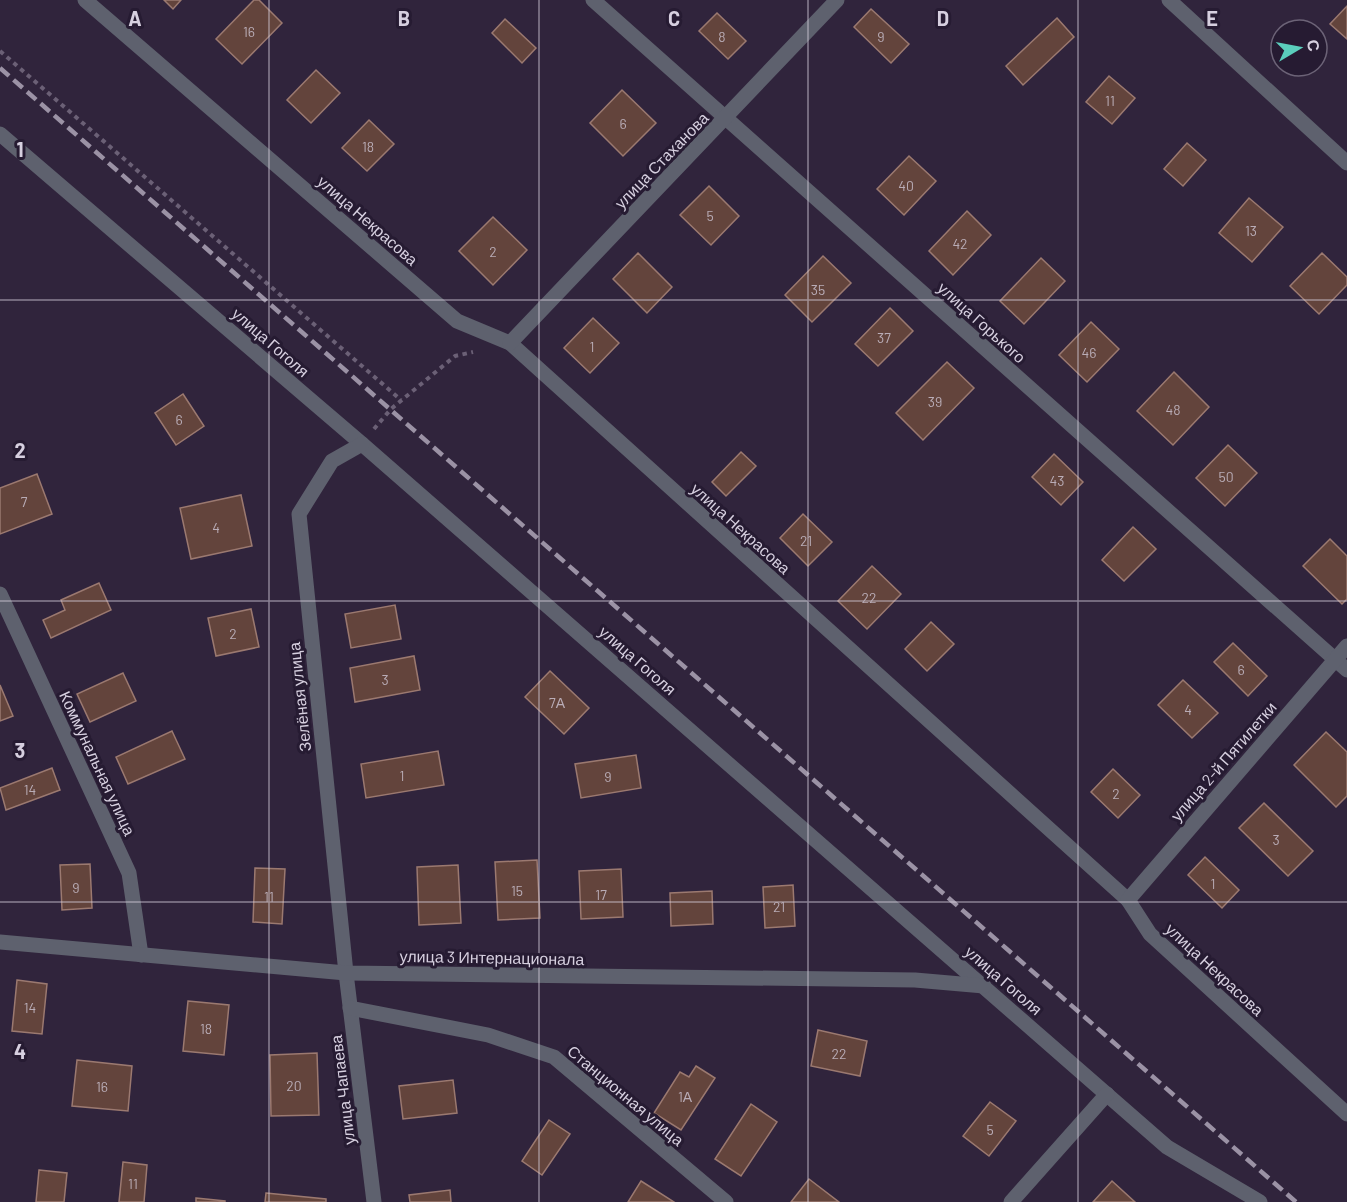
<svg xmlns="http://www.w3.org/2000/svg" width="1347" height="1202" viewBox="0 0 1347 1202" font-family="Barlow,sans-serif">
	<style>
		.building { fill: #63443c; stroke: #9b7970; stroke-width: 1.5 }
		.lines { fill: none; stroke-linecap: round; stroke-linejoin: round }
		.path { stroke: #6b6076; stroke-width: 4; stroke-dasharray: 4.5 4.5; stroke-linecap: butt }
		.minor { stroke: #5e616e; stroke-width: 15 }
		.rail { stroke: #9b92a5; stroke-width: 4.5; stroke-dasharray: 12 6; stroke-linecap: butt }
		.grid { fill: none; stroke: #d6cfdf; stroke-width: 1.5; stroke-opacity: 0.55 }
		.labels { text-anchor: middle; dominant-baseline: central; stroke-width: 6; stroke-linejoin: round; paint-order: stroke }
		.number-label { font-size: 14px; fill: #b9acb6 }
		.street-label { font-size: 16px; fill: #d6cfdf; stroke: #261b32 }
		.grid-label { font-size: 20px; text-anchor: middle; font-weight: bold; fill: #d6cfdf; stroke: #261b32; stroke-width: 6; stroke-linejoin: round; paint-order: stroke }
	</style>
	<rect width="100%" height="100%" fill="#30243c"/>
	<g class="building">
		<polygon points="164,0 181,0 173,9"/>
		<polygon points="254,0 259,0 282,23 242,64 216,39"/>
		<polygon points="1347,6 1347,39 1330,24"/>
		<polygon points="871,9 909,44 891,63 854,27"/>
		<polygon points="717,13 746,41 728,59 699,31"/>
		<polygon points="1057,18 1074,37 1023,85 1006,66"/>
		<polygon points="505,19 536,48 522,63 492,33"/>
		<polygon points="316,70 340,93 311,123 287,100"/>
		<polygon points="1109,76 1135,98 1112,124 1086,102"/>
		<polygon points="622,90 656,123 623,156 590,123"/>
		<polygon points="369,120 394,144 367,171 342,148"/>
		<polygon points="1187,143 1206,160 1183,186 1164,169"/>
		<polygon points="909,156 936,181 904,215 877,189"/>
		<polygon points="709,186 739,216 711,245 680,215"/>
		<polygon points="1249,198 1283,227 1252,262 1219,233"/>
		<polygon points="967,211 991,235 953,275 929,251"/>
		<polygon points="493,217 527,250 493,285 459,251"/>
		<polygon points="638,253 672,287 647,313 613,279"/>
		<polygon points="1322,253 1347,277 1347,285 1319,314 1290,286"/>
		<polygon points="823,256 851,283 812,322 785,295"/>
		<polygon points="1041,258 1065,281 1024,324 1000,301"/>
		<polygon points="890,308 913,331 878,366 855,344"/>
		<polygon points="593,318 619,343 590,373 564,348"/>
		<polygon points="1091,322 1119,349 1087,382 1059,355"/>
		<polygon points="947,362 974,388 923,440 896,413"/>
		<polygon points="1174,372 1209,407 1173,445 1137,411"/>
		<polygon points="183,394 204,426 176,445 155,413"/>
		<polygon points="1228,445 1257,473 1225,506 1196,478"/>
		<polygon points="741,452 756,466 726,496 712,482"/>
		<polygon points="1054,454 1083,482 1061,505 1032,477"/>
		<polygon points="37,474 52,514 0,534 0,488"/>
		<polygon points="241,495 252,546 191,559 180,508"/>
		<polygon points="803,514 832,542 808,566 780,538"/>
		<polygon points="1133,527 1156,549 1124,581 1102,560"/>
		<polygon points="1330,539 1347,556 1347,599 1342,604 1303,566"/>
		<polygon points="872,566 901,594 867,629 838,601"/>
		<polygon points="99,583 111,610 51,638 43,620 65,610 61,600"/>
		<polygon points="395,605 401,639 351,648 345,614"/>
		<polygon points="251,609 259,647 216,656 208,618"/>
		<polygon points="931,622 954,644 927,671 905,649"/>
		<polygon points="1233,643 1267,676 1248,696 1214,662"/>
		<polygon points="414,656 420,690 355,702 350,668"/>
		<polygon points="550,671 589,708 564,734 525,697"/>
		<polygon points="123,673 136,701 90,722 77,694"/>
		<polygon points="1183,680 1218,713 1192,738 1158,705"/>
		<polygon points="0,685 13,716 0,721"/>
		<polygon points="172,731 185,759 128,784 116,757"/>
		<polygon points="1326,732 1347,752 1347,796 1336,807 1294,765"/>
		<polygon points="438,751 444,785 366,798 361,764"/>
		<polygon points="636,755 641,788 581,798 575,764"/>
		<polygon points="52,768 60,790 6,810 0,788"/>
		<polygon points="1113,769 1140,795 1118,818 1091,792"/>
		<polygon points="1264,803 1313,851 1288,876 1239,828"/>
		<polygon points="1205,857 1239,890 1222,908 1188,875"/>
		<polygon points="537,860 540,918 498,920 495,862"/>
		<polygon points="90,864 92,908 62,910 60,865"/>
		<polygon points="458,865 461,923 419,925 417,867"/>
		<polygon points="255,868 285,869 282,924 253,922"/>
		<polygon points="621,869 623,917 581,919 579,871"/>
		<polygon points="793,885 795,926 765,928 763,887"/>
		<polygon points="712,891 713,924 671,926 670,893"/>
		<polygon points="17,980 47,984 42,1034 12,1031"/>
		<polygon points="188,1001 229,1005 224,1055 183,1051"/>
		<polygon points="818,1030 867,1041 860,1076 811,1066"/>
		<polygon points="317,1053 319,1115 271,1116 270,1055"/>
		<polygon points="77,1060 132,1066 128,1111 72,1106"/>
		<polygon points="696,1066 715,1078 681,1130 654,1113 680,1072 689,1077"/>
		<polygon points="453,1080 457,1113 403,1119 399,1086"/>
		<polygon points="990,1102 1016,1121 989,1156 963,1136"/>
		<polygon points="751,1104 777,1122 741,1176 715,1159"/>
		<polygon points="549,1120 570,1134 542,1175 522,1161"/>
		<polygon points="123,1162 147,1165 144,1202 119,1202"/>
		<polygon points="39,1170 67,1173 64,1202 36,1202"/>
		<polygon points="809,1179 839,1202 791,1202"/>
		<polygon points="641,1181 674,1202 628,1202"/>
		<polygon points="1112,1181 1135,1202 1093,1202"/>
		<polygon points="450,1190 451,1202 410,1202 409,1195"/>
		<polygon points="266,1193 326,1199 326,1202 265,1202"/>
		<polygon points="196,1198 225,1201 225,1202 196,1202"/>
	</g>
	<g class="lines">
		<g class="path">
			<polyline points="0,51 401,400"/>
			<polyline points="374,429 391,409 455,356 473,352"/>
		</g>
		<g class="minor">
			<polyline points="85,0 457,321 510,343 1128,900 1150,934 1347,1114"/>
			<polyline points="593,0 1347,670"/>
			<polyline points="1169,0 1347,163"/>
			<polyline points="0,134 362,444 1167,1147 1260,1202"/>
			<polyline points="510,343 837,0"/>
			<polyline points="362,444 332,461 299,514 346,973 374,1202"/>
			<polyline points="0,594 129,873 141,955"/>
			<polyline points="1128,900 1347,646"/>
			<polyline points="0,942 346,973 915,980 984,986"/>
			<polyline points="350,1008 488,1035 554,1057 726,1202"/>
			<polyline points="1011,1202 1107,1094"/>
		</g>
		<polyline class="rail" points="0,68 1296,1202"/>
	</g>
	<path class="grid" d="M269,0V1202M539,0V1202M808,0V1202M1078,0V1202M0,300H1347M0,601H1347M0,902H1347"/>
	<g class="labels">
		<g class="number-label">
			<text x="249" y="31">16</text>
			<text x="722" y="36">8</text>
			<text x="881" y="36">9</text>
			<text x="1110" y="100">11</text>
			<text x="623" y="123">6</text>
			<text x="368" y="146">18</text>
			<text x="906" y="185">40</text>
			<text x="710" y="215">5</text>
			<text x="1251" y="230">13</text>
			<text x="960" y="243">42</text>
			<text x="493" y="251">2</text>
			<text x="818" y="289">35</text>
			<text x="884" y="337">37</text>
			<text x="592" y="346">1</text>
			<text x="1089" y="352">46</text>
			<text x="935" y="401">39</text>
			<text x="1173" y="409">48</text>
			<text x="179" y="419">6</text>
			<text x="1226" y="476">50</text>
			<text x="1057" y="480">43</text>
			<text x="24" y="501">7</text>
			<text x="216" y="527">4</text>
			<text x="806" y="540">21</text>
			<text x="869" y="597">22</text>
			<text x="233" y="633">2</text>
			<text x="1241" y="669">6</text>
			<text x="385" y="679">3</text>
			<text x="557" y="702">7А</text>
			<text x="1188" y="709">4</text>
			<text x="402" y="775">1</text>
			<text x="608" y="776">9</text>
			<text x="30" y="789">14</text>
			<text x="1116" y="793">2</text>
			<text x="1276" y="839">3</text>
			<text x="1213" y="883">1</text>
			<text x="76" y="887">9</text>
			<text x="517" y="890">15</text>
			<text x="601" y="894">17</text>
			<text x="269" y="896">11</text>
			<text x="779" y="906">21</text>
			<text x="30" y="1007">14</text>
			<text x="206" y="1028">18</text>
			<text x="839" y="1053">22</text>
			<text x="294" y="1085">20</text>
			<text x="102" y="1086">16</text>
			<text x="685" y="1096">1А</text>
			<text x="990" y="1129">5</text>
			<text x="133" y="1183">11</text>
		</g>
		<g class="street-label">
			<text transform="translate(661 160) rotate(-46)">улица Стаханова</text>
			<text transform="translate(368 220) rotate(41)">улица Некрасова</text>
			<text transform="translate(982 322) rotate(42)">улица Горького</text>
			<text transform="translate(271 342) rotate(41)">улица Гоголя</text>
			<text transform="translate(741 528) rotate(42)">улица Некрасова</text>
			<text transform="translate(638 660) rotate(41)">улица Гоголя</text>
			<text transform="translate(299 697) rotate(-96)">Зелёная улица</text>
			<text transform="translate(1223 761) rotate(-49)">улица 2-й Пятилетки</text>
			<text transform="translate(98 763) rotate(65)">Коммунальная улица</text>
			<text transform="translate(492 957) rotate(1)">улица 3 Интернационала</text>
			<text transform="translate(1215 969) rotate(43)">улица Некрасова</text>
			<text transform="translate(1004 980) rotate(41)">улица Гоголя</text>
			<text transform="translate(342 1090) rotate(-97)">улица Чапаева</text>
			<text transform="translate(626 1095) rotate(40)">Станционная улица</text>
		</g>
	</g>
	<g class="grid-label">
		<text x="135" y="26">A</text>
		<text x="404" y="26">B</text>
		<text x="674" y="26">C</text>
		<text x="943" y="26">D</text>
		<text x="1212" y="26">E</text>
		<text x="20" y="157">1</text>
		<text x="20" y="458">2</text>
		<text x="20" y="758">3</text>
		<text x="20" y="1059">4</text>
	</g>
	<g transform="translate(1299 48) rotate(80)"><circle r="28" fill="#261b32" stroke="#6c6377" stroke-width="1.5"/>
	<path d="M0-4.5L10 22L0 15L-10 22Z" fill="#5bcebc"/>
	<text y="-9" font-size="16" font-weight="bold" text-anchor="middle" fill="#d6cfdf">С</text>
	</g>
</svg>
